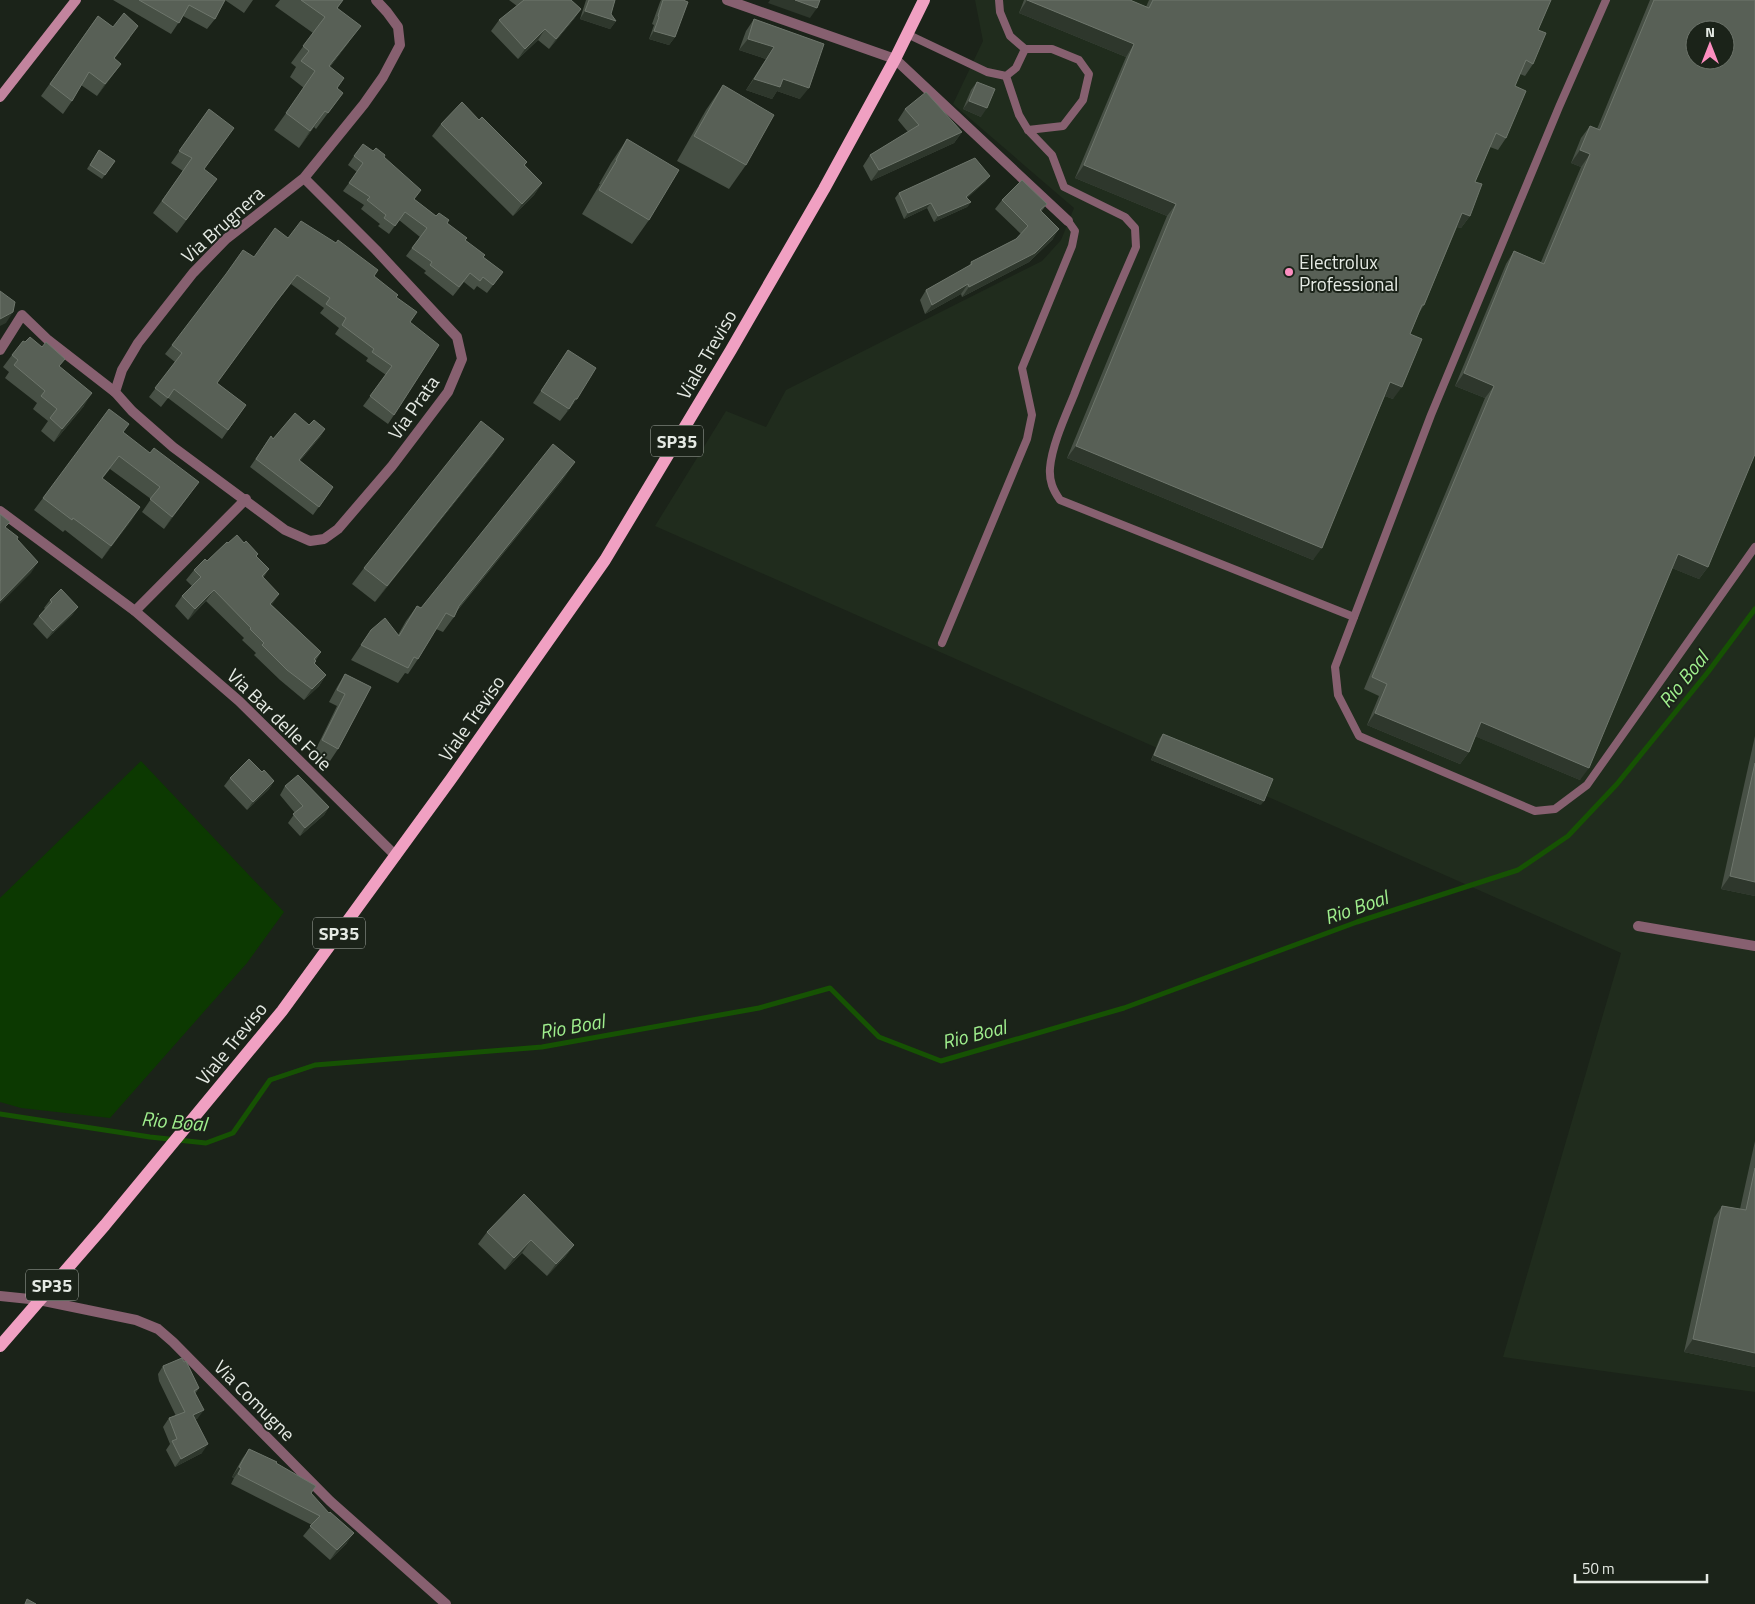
<svg xmlns="http://www.w3.org/2000/svg" width="1755" height="1604" viewBox="0 0 1755 1604" font-family="'Titillium Web',sans-serif">
	<style>
		.built { fill: #202c1d; fill-rule: evenodd }
		.green { fill: #0c3901 }
		.lines { fill: none; stroke-linecap: round; stroke-linejoin: round }
		.stream { stroke: #165203; stroke-width: 5 }
		.lane { stroke: #876070; stroke-width: 8 }
		.street { stroke: #876070; stroke-width: 10 }
		.secondary { stroke: #c2849e; stroke-width: 10 }
		.primary { stroke: #f0a0c2; stroke-width: 12 }
		.wall { fill: #475045 }
		.shaded-wall { fill: #2e372c }
		.building { fill: #586056; stroke: #6e766c; fill-rule: evenodd }
		.poi-dot { fill: #fd8ec0; stroke: #1b2319; stroke-width: 2 }
		.labels { text-anchor: middle; dominant-baseline: central; stroke-width: 4; stroke-linejoin: round; paint-order: stroke }
		.shield { fill: #1b2319; stroke: #a8aea7; stroke-width: 1 }
		.shield-label { font-size: 18px; font-weight: bold; fill: #e5eae4 }
		.street-label { font-size: 19px; fill: #e5eae4; stroke: #1b2319 }
		.poi-label { font-size: 19px; fill: #e5eae4; stroke: #1b2319; text-anchor: start }
		.water-label { font-size: 20px; font-style: italic; fill: #9fee8d; stroke: #1b2319 }
	</style>
	<rect width="100%" height="100%" fill="#1b2319"/>
	<path class="built" d="M975,0H1755V1392L1503,1357L1621,953L655,526L726,411L766,427L786,390L1042,261L1061,240L1074,208L953,104L983,41ZM1695,30H1725V60H1695Z"/>
	<polygon class="green" points="141,761 284,912 247,963 110,1118 21,1108 0,1102 0,898"/>
	<g class="lines">
		<polyline class="stream" points="0,1114 150,1137 206,1143 233,1133 270,1080 315,1065 542,1047 759,1008 830,988 879,1037 941,1061 1124,1008 1357,922 1518,870 1568,836 1617,784 1708,672 1755,609"/>
		<g class="lane">
			<polyline points="1606,0 1559,107 1431,415 1335,667 1338,695 1359,736 1535,811 1555,809 1587,785 1755,547"/>
			<polyline points="907,34 987,72 1006,76 1016,68 1025,49 1010,36 1000,12 999,0"/>
			<polyline points="1025,49 1052,49 1079,60 1089,74 1083,100 1063,126 1028,130"/>
			<path d="M1006,76L1019,115L1028,130L1052,155L1064,187L1125,217L1135,228L1136,247C1115,296 1093,345 1074,395C1065,417 1052,445 1050,468C1049,481 1053,490 1060,500L1354,617"/>
			<polyline points="942,643 1027,439 1032,415 1022,368 1072,246 1075,231 1068,221"/>
		</g>
		<g class="street">
			<polyline points="727,0 895,59 1068,221"/>
			<polyline points="304,178 376,250 457,337 462,359 448,392 392,466 338,529 324,539 310,541 285,530 173,447 132,411 115,392 122,370 138,343 193,273 226,239 304,178 364,104 383,77 400,45 398,27 387,12 376,0"/>
			<polyline points="0,350 22,315 48,340 115,392"/>
			<polyline points="0,511 135,611 239,701 396,856"/>
			<polyline points="135,611 246,499"/>
			<polyline points="1638,926 1755,946"/>
			<polyline points="0,1296 39,1300 136,1320 158,1329 173,1342 330,1501 446,1604"/>
		</g>
		<polyline class="secondary" points="0,97 76,0"/>
		<polyline class="primary" points="0,1346 105,1225 282,1011 451,779 605,560 731,350 824,189 895,59 924,0"/>
	</g>
	<g class="wall">
		<polygon points="113,0 253,0 244,13 225,0 215,19 207,29 183,16 171,34"/>
		<polygon points="280,0 343,0 337,8 349,42 330,67 337,88 343,93 316,129 314,127 299,148 274,130 304,88 290,77 296,67 291,63 313,33 275,6"/>
		<polygon points="509,0 571,0 581,9 574,19 549,49 538,40 518,59 491,31 499,20 517,6"/>
		<polygon points="586,0 615,0 611,14 616,21 610,29 580,19"/>
		<polygon points="661,0 683,0 675,37 669,45 649,39 654,25 652,24 660,2"/>
		<polygon points="1024,0 1130,0 1146,7 1149,0 1551,0 1538,30 1533,64 1525,76 1520,74 1515,86 1506,138 1498,150 1490,147 1475,182 1470,216 1461,228 1457,227 1424,305 1419,313 1410,334 1393,399 1385,396 1313,560 1067,458 1167,216 1075,178 1126,57 1019,13"/>
		<polygon points="1650,0 1755,0 1708,567 1699,579 1672,568 1580,780 1475,736 1469,752 1460,764 1367,725 1379,696 1364,689 1485,398 1455,386 1506,264 1514,251 1541,262 1581,167 1571,163 1581,138 1590,126 1597,129"/>
		<polygon points="98,16 113,27 130,38 114,59 121,64 97,96 81,85 72,101 63,114 41,96"/>
		<polygon points="754,19 800,99 777,91 772,99 746,90 766,59 739,50 746,31"/>
		<polygon points="977,82 981,117 963,109 971,90"/>
		<polygon points="723,85 746,165 729,189 677,161 706,110"/>
		<polygon points="209,109 204,170 208,191 177,233 153,213 183,171 171,163"/>
		<polygon points="905,109 962,132 954,143 871,181 863,166 870,155 908,132 898,120"/>
		<polygon points="479,120 527,162 525,165 542,183 534,195 513,216 432,136 441,124"/>
		<polygon points="627,139 649,220 632,244 582,214 600,184 599,184 611,163"/>
		<polygon points="99,150 115,161 102,179 87,169"/>
		<polygon points="373,151 384,157 414,199 436,216 447,223 483,257 503,272 487,293 477,286 474,290 464,282 453,296 424,273 426,271 406,256 420,237 399,220 389,234 378,226 380,224 361,209 364,205 343,191 357,172 348,165 354,156"/>
		<polygon points="986,181 967,198 971,202 967,207 934,222 927,208 904,219 895,198 899,193"/>
		<polygon points="1002,200 1047,204 1041,212 1053,239 1029,262 962,297 961,294 925,314 920,300 926,290 969,266 971,262 1016,239 1021,234 995,209"/>
		<polygon points="288,238 374,276 396,297 410,323 394,415 388,424 363,406 386,375 366,361 368,358 335,334 339,328 320,313 324,308 291,284 270,310 217,383 246,405 222,439 168,398 161,407 149,397 175,362 165,354 172,345 254,257"/>
		<polygon points="568,350 577,399 560,421 533,403"/>
		<polygon points="12,355 60,367 84,406 54,442 41,431 48,421 33,409 37,403 5,378 9,372 3,367"/>
		<polygon points="325,429 320,437 300,461 333,487 313,515 250,467 271,436 273,439"/>
		<polygon points="123,432 190,494 164,529 142,512 151,499 110,469 102,479 140,507 102,559 65,530 63,532 34,510 43,498"/>
		<polygon points="504,439 492,456 375,602 352,584 364,568"/>
		<polygon points="565,477 457,611 454,617 443,632 436,629 418,659 408,674 405,673 398,683 351,660 371,630 398,635 406,621 417,606 421,608"/>
		<polygon points="228,543 256,557 269,569 263,578 272,605 321,652 316,660 315,664 326,675 319,686 304,700 280,680 254,655 256,653 242,640 244,638 206,601 188,620 175,606 182,596 192,586 186,580 194,570 207,561"/>
		<polygon points="50,600 78,607 72,615 47,639 33,624 39,616 45,609 44,608"/>
		<polygon points="345,674 371,687 338,749 330,761 314,753 337,706 329,702 337,687"/>
		<polygon points="1163,734 1261,805 1151,760 1160,738"/>
		<polygon points="1755,736 1755,896 1721,889"/>
		<polygon points="262,772 274,781 269,789 247,810 224,786 230,778"/>
		<polygon points="285,786 329,807 324,815 300,836 288,823 295,813 280,795"/>
		<polygon points="1755,1141 1755,1367 1684,1352 1714,1218 1722,1206 1740,1209"/>
		<polygon points="487,1232 574,1245 565,1257 547,1276 522,1253 505,1270 478,1244"/>
		<polygon points="184,1362 199,1388 195,1394 198,1418 195,1420 202,1453 175,1467 166,1450 170,1444 163,1427 169,1418 176,1416 159,1381 158,1374 163,1366"/>
		<polygon points="249,1449 276,1463 311,1493 347,1543 330,1560 303,1536 312,1525 231,1484 234,1478 232,1477 242,1459"/>
	</g>
	<g class="shaded-wall">
		<polygon points="770,0 795,0 817,8 810,18 768,3"/>
		<polygon points="1027,0 1134,44 1126,57 1019,13"/>
		<polygon points="581,9 574,19 549,49 556,39"/>
		<polygon points="585,11 616,21 610,29 580,19"/>
		<polygon points="361,26 349,42 318,82 329,66"/>
		<polygon points="545,29 538,40 518,59 525,49"/>
		<polygon points="654,31 675,37 669,45 649,39"/>
		<polygon points="748,39 774,47 766,59 739,50"/>
		<polygon points="121,64 97,96 105,84"/>
		<polygon points="754,79 783,79 809,88 800,99 777,91 772,99 746,90"/>
		<polygon points="969,101 987,108 981,117 963,109"/>
		<polygon points="325,111 314,127 299,148 310,131"/>
		<polygon points="962,132 954,143 871,181 879,170"/>
		<polygon points="1580,150 1590,154 1581,167 1571,163"/>
		<polygon points="1084,165 1176,204 1167,216 1075,178"/>
		<polygon points="990,176 986,181 963,202 966,197"/>
		<polygon points="542,183 534,195 513,216 522,204"/>
		<polygon points="971,202 967,207 934,222 938,216"/>
		<polygon points="931,203 927,208 904,219 908,213"/>
		<polygon points="1462,213 1470,216 1461,228 1454,226"/>
		<polygon points="1059,229 1053,239 1029,262 962,297 969,287"/>
		<polygon points="297,275 291,284 270,310 277,301"/>
		<polygon points="968,284 961,294 925,314 932,305"/>
		<polygon points="13,312 6,323 0,326 0,319"/>
		<polygon points="1464,373 1494,386 1485,398 1455,386"/>
		<polygon points="1390,382 1402,387 1393,399 1382,395"/>
		<polygon points="92,393 84,406 54,442 62,429"/>
		<polygon points="575,399 577,399 568,411 567,411"/>
		<polygon points="325,429 320,437 294,468 299,460"/>
		<polygon points="504,439 492,456 375,602 387,586"/>
		<polygon points="1076,446 1322,548 1313,560 1067,458"/>
		<polygon points="575,462 565,477 452,616 459,606"/>
		<polygon points="199,482 190,494 164,529 172,517"/>
		<polygon points="140,507 132,520 102,559 111,546"/>
		<polygon points="1678,554 1708,567 1699,579 1669,567"/>
		<polygon points="38,562 31,573 0,604 0,601"/>
		<polygon points="214,590 206,601 188,620 195,609"/>
		<polygon points="279,594 272,605 270,604"/>
		<polygon points="78,607 72,615 47,639 53,631"/>
		<polygon points="326,675 319,686 304,700 312,689"/>
		<polygon points="1375,713 1469,752 1460,764 1367,725"/>
		<polygon points="1481,722 1589,768 1580,780 1472,735"/>
		<polygon points="1154,755 1264,801 1261,805 1151,760"/>
		<polygon points="274,781 269,789 247,810 253,802"/>
		<polygon points="329,807 324,815 300,836 305,828"/>
		<polygon points="1730,876 1755,882 1755,896 1721,889"/>
		<polygon points="531,1240 522,1253 505,1270 514,1258"/>
		<polygon points="574,1245 565,1257 547,1276 556,1264"/>
		<polygon points="1693,1339 1755,1353 1755,1367 1684,1352"/>
		<polygon points="204,1410 198,1418 187,1424 193,1415"/>
		<polygon points="208,1444 202,1453 175,1467 181,1459"/>
		<polygon points="239,1467 241,1468 234,1478 232,1477"/>
		<polygon points="354,1533 347,1543 330,1560 337,1550"/>
	</g>
	<g class="building">
		<polygon points="139,0 225,0 215,19 189,5 179,23"/>
		<polygon points="301,0 343,0 337,8 361,26 329,66 344,78 337,88 343,93 328,113 325,111 310,131 286,113 315,71 301,61 309,51 303,46 325,17"/>
		<polygon points="524,0 571,0 581,9 556,39 545,29 525,49 499,20"/>
		<polygon points="589,0 615,0 611,14 616,21 585,11"/>
		<polygon points="663,0 683,0 688,2 675,37 654,31 659,17 658,16"/>
		<polygon points="795,0 820,0 817,8"/>
		<polygon points="1027,0 1130,0 1149,8 1153,0 1551,0 1538,30 1546,33 1533,64 1526,60 1515,86 1526,91 1506,138 1496,133 1475,182 1482,184 1470,216 1462,213 1424,305 1422,305 1410,334 1422,339 1402,387 1390,382 1322,548 1076,446 1176,204 1084,165 1134,44"/>
		<path d="M1654,0H1755V454L1708,567L1678,554L1589,768L1481,722L1469,752L1375,713L1387,684L1372,677L1494,386L1464,373L1514,251L1544,264L1590,154L1580,150L1590,126L1600,130ZM1695,30H1725V60H1695Z"/>
		<polygon points="124,13 138,26 114,58 121,64 105,84 89,72 72,101 50,84 98,16 113,27"/>
		<polygon points="754,19 824,44 809,88 783,79 780,87 754,79 774,47 748,39"/>
		<polygon points="977,82 995,89 987,108 969,101"/>
		<polygon points="723,85 774,115 746,165 694,136"/>
		<polygon points="926,92 962,132 879,170 870,155 919,125 905,109"/>
		<polygon points="462,102 479,120 482,117 527,162 524,165 542,183 522,204 441,124"/>
		<polygon points="209,109 234,128 204,169 217,179 186,220 162,201 192,158 179,151"/>
		<polygon points="627,139 679,170 649,220 599,190 617,160 616,160"/>
		<polygon points="363,144 373,151 376,148 385,155 384,157 421,190 414,199 436,216 439,213 449,220 447,223 467,238 465,240 485,255 483,257 503,272 493,285 483,277 480,281 470,273 459,287 430,265 432,262 412,248 427,228 405,212 395,226 384,218 386,215 367,200 370,197 349,183 363,163 354,156"/>
		<polygon points="99,150 115,161 105,175 90,165"/>
		<polygon points="975,158 990,176 966,197 971,202 938,216 931,203 908,213 899,193"/>
		<polygon points="1022,180 1047,204 1040,210 1059,229 1035,253 969,287 968,284 932,305 926,290 972,264 971,262 1016,239 1028,226 1002,200"/>
		<polygon points="301,221 336,243 338,240 378,270 374,276 398,295 396,297 417,312 410,322 439,345 394,415 370,396 392,366 372,352 374,349 342,325 346,318 326,304 330,298 297,275 277,301 217,383 246,405 228,430 174,389 168,398 155,388 182,353 172,345 226,274 243,250 254,257 275,228 288,238"/>
		<polygon points="0,291 15,302 13,312 0,319"/>
		<polygon points="30,337 42,347 46,342 65,359 59,366 92,393 62,429 50,418 57,409 41,396 45,391 14,365 18,360 12,355 23,341 25,342"/>
		<polygon points="568,350 596,368 577,399 575,399 569,409 541,391"/>
		<polygon points="109,409 129,424 123,432 150,453 154,448 199,482 172,517 150,499 160,487 119,456 102,478 140,507 111,546 73,518 72,520 43,498"/>
		<polygon points="295,413 309,425 314,420 325,429 299,460 333,487 319,507 256,459 271,436 273,439"/>
		<polygon points="481,421 504,439 387,586 364,568"/>
		<polygon points="553,444 575,462 459,606 454,617 446,613 418,659 414,657 408,668 361,645 371,630 385,618 399,636 417,606 421,608"/>
		<polygon points="0,514 10,522 5,527 18,537 17,539 38,562 0,601"/>
		<polygon points="237,535 244,543 246,541 258,554 256,556 269,569 262,576 279,594 270,604 321,652 314,659 316,661 314,663 326,675 312,689 287,670 262,645 264,643 250,629 251,628 214,590 195,609 182,596 201,577 194,570 205,559 207,561 227,542 228,543"/>
		<polygon points="61,589 78,607 53,631 39,616 52,602 50,600"/>
		<polygon points="345,674 371,687 338,749 322,740 345,694 337,690"/>
		<polygon points="1163,734 1273,779 1264,801 1154,755"/>
		<polygon points="249,759 262,772 264,770 274,781 253,802 230,778"/>
		<polygon points="1755,763 1755,882 1730,876"/>
		<polygon points="298,775 329,807 305,828 293,814 303,806 285,786"/>
		<polygon points="1755,1168 1755,1353 1693,1339 1722,1206 1746,1210"/>
		<polygon points="524,1194 574,1245 556,1264 531,1240 514,1258 487,1232"/>
		<polygon points="182,1358 184,1362 186,1361 199,1388 194,1391 204,1410 193,1415 208,1444 181,1459 172,1441 177,1439 169,1418 185,1412 165,1372 163,1366"/>
		<polygon points="249,1449 277,1462 276,1463 316,1486 311,1493 329,1513 330,1512 354,1533 337,1550 310,1526 320,1516 238,1474 241,1468 239,1467"/>
		<polygon points="27,1599 36,1604 25,1604"/>
	</g>
	<circle class="poi-dot" cx="1289" cy="272" r="5"/>
	<g class="labels">
		<g class="shield">
			<rect x="651" y="425.5" width="52" height="31" rx="4"/>
			<rect x="313" y="917.5" width="52" height="31" rx="4"/>
			<rect x="26" y="1269.5" width="52" height="31" rx="4"/>
		</g>
		<g class="shield-label">
			<text x="677" y="441">SP35</text>
			<text x="339" y="933">SP35</text>
			<text x="52" y="1285">SP35</text>
		</g>
		<g class="street-label">
			<text transform="translate(222 224) rotate(-42)">Via Brugnera</text>
			<text transform="translate(706 354) rotate(-60)">Viale Treviso</text>
			<text transform="translate(413 407) rotate(-55)">Via Prata</text>
			<text transform="translate(471 718) rotate(-55)">Viale Treviso</text>
			<text transform="translate(280 719) rotate(44)">Via Bar delle Foie</text>
			<text transform="translate(231 1043) rotate(-51)">Viale Treviso</text>
			<text transform="translate(255 1400) rotate(45)">Via Comugne</text>
		</g>
		<g class="poi-label">
			<text x="1299" y="261">Electrolux<tspan x="1299" dy="22">Professional</tspan></text>
		</g>
		<g class="water-label">
			<text transform="translate(1683 679) rotate(-51)">Rio Boal</text>
			<text transform="translate(1356 907) rotate(-19)">Rio Boal</text>
			<text transform="translate(572 1026) rotate(-10)">Rio Boal</text>
			<text transform="translate(974 1034) rotate(-14)">Rio Boal</text>
			<text transform="translate(174 1121) rotate(5)">Rio Boal</text>
		</g>
	</g>
	<g transform="translate(1710 45)"><circle r="24" fill="#1b2319" stroke="#6c736a"/>
	<path d="M0-4L9 19L0 12L-9 19Z" fill="#fd8ec0"/>
	<text y="-8" font-size="14" font-weight="bold" text-anchor="middle" fill="#e5eae4">N</text>
	</g>
	<path d="M1575 1574v8h132v-8" fill="none" stroke="#e5eae4" stroke-width="2.5"/>
	<text x="1582" y="1574" font-size="15" fill="#e5eae4" stroke="#1b2319" stroke-width="4" paint-order="stroke">50 m</text>
</svg>
